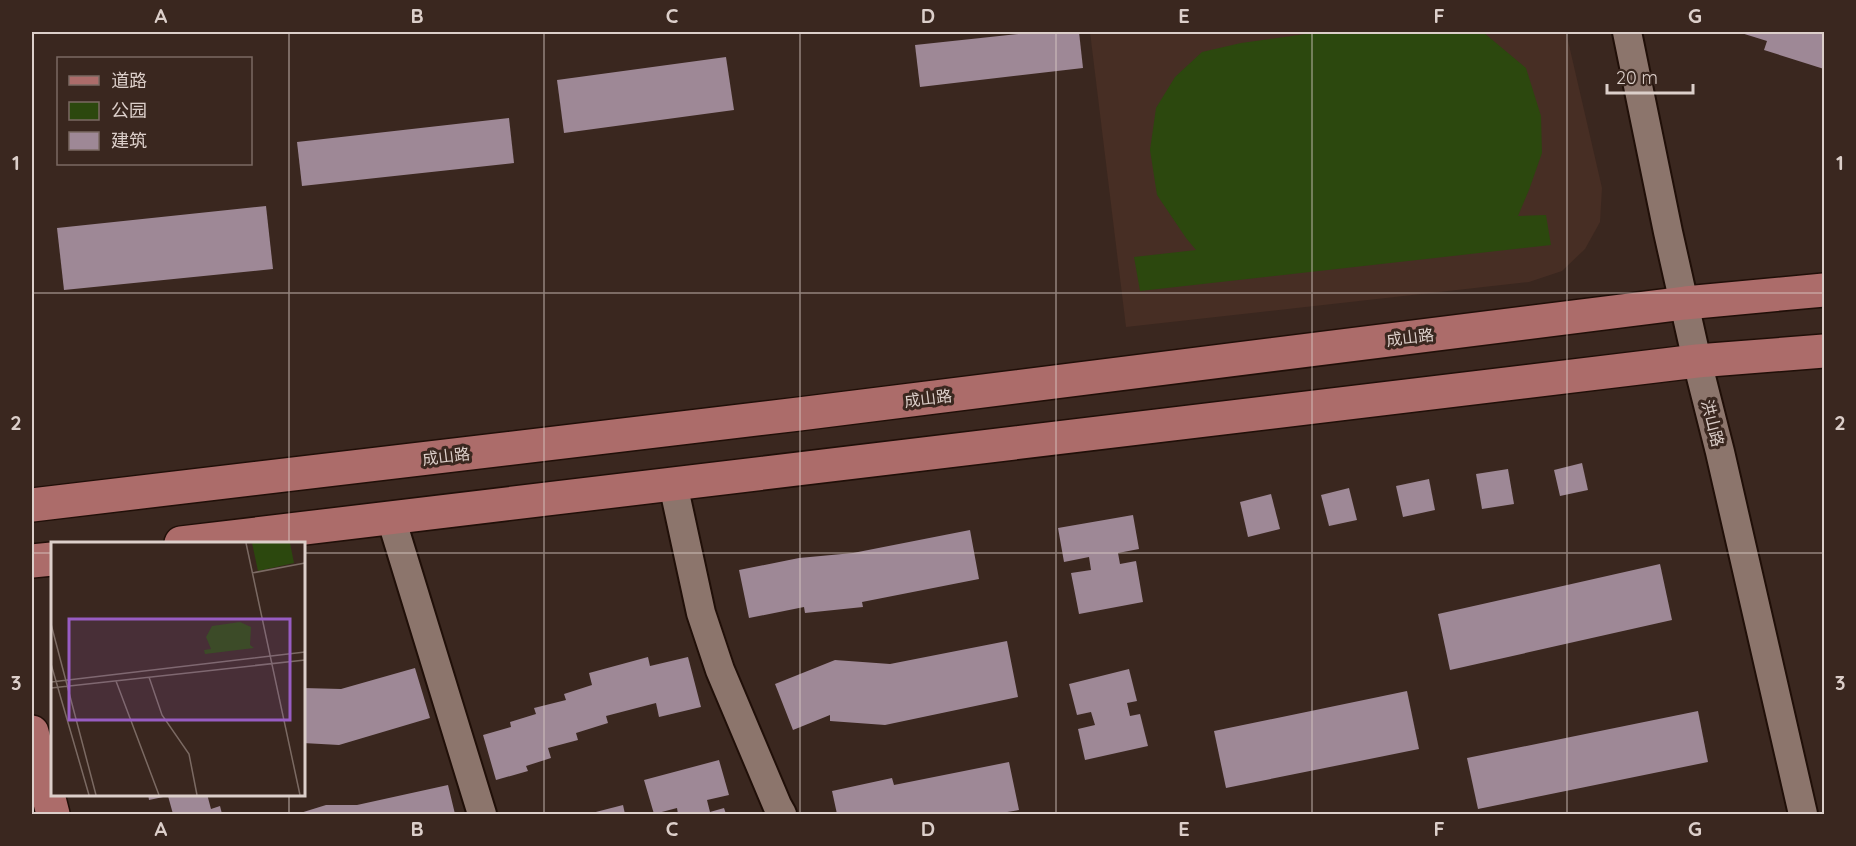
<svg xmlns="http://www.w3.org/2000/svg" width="1856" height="846" viewBox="0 0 1856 846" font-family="Quicksand,'Noto Sans SC',sans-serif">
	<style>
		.built { fill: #472e24 }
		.green { fill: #2c480e }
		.building { fill: #9e8896 }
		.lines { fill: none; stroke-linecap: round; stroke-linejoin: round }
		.minor-casing { stroke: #200f08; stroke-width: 32 }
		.major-casing { stroke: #200f08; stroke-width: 36 }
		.minor { stroke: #8c756c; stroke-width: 28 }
		.major { stroke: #ac6c6a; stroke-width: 33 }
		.grid { fill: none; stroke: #dccfca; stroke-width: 1.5; stroke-opacity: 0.55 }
		.labels { text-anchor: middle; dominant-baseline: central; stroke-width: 6; stroke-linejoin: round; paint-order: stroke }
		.street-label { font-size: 16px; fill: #dccfca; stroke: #3a271f }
		.inset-road { fill: none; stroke: #7b6a63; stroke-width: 1.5 }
		.view { fill: #985dc2; fill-opacity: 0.15; stroke: #985dc2; stroke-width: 3 }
		.inset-edge { fill: none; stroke: #dccfca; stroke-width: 3 }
		.neatline { fill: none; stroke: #dccfca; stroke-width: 2 }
		.grid-label { font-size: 20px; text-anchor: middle; font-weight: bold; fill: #dccfca }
	</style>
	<rect width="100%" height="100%" fill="#3a271f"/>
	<polygon class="built" points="1090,32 1566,32 1602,188 1600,222 1585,249 1562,271 1529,282 1126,327"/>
	<polygon class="green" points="1320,32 1483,32 1526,68 1541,116 1542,153 1529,190 1518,216 1546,215 1551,245 1140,291 1134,257 1196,250 1186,238 1157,195 1150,150 1156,108 1175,77 1202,52 1241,43"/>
	<g class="building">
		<polygon points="1036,32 1079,32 1083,68 920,87 915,45"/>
		<polygon points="1738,32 1824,32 1824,69 1764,50 1767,41"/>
		<polygon points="726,57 734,110 564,133 557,80"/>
		<polygon points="509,118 514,163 302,186 297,142"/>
		<polygon points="266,206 273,269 64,290 57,228"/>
		<polygon points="1582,463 1588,490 1560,496 1554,470"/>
		<polygon points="1508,469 1514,504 1482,509 1476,474"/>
		<polygon points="1429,479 1435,510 1403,517 1396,486"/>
		<polygon points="1349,488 1357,520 1329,526 1321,495"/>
		<polygon points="1271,494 1280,529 1248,537 1240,502"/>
		<polygon points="1133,515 1139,549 1118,553 1120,564 1136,561 1143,602 1079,614 1071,573 1091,570 1089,557 1064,562 1058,528"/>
		<polygon points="970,530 979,579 862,602 863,607 805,613 804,607 749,618 739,570 799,558 853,553"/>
		<polygon points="1660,564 1672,620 1450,670 1438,614"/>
		<polygon points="1007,641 1018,697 885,725 830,721 830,715 793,730 775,684 835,660 890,664"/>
		<polygon points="648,657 650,666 688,657 701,707 659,717 656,703 606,716 608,723 576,733 578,740 548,748 551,758 526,766 528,771 496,780 483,735 511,727 510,722 536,714 534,708 566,700 564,694 592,685 589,673"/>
		<polygon points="415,668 430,718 339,745 303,743 303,688 341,689"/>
		<polygon points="1129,669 1137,701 1127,703 1130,716 1140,714 1148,746 1085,760 1078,729 1095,725 1091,712 1077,715 1069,684"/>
		<polygon points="1407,691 1419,749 1226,788 1214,731"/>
		<polygon points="1698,711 1708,762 1478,809 1467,758"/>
		<polygon points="719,760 729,795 707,800 710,812 724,808 726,814 678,814 677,808 654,814 644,780"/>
		<polygon points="1009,762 1019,810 995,814 837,814 832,791 892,778 894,785"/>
		<polygon points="448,785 455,814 297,814 326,805 357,805"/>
		<polygon points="148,794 207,794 211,809 220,806 222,814 173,814 168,796 149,800"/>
		<polygon points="623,805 625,814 588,814"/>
	</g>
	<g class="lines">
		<g class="minor-casing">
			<g id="minor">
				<polyline points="1627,32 1668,232 1697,361 1720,452 1803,814"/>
				<polyline points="673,484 701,613 720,670 777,805 782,814"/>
				<polyline points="391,518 482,814"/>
			</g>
		</g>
		<g class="major-casing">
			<g id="major">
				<polyline points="32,505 799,414 1685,303 1824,290"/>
				<polyline points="181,543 1697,361 1824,351"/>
				<polyline points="32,561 52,559"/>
				<polyline points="32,732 53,814"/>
			</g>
		</g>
		<use href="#minor" class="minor"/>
		<use href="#major" class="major"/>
	</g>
	<path class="grid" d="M289,32V543M544,32V814M800,32V814M1056,32V814M1312,32V814M1567,32V814M32,293H1824M32,553H52M303,553H1824M289,794V814"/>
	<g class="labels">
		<g class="street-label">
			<text transform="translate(1410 337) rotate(-7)">成山路</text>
			<text transform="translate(928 398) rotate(-7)">成山路</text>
			<text transform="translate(1713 423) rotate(76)">洪山路</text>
			<text transform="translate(446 456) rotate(-7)">成山路</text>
		</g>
	</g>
	<g transform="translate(51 542)">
		<rect width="254" height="254" fill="#3a271f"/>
		<path d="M201,1H239L243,21L207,29ZM189,80L200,85L199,103L203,106L154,112L153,108L160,107L155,95L161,84Z" fill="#2c480e"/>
		<path class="inset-road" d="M195,1L249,253M201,31L254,21M0,82L45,253M0,122L38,253M98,135L111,173L138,212L146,253M65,139L108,253M0,140L254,110M0,146L254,118"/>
		<path class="view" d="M18,77H239V178H18Z"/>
		<rect width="254" height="254" class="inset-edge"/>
	</g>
	<rect width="1856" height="846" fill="none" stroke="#3a271f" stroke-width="66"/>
	<rect x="57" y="57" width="195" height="108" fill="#3a271f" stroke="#7b6a63" stroke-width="1.5"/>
	<rect x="69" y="76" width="30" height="9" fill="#ac6c6a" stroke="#7b6a63" stroke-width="1.5"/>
	<text x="111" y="87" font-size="18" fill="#dccfca">道路</text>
	<rect x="69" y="102" width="30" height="18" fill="#2c480e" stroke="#7b6a63" stroke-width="1.5"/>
	<text x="111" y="117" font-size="18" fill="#dccfca">公园</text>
	<rect x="69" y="132" width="30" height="18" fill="#9e8896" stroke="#7b6a63" stroke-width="1.5"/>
	<text x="111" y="147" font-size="18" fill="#dccfca">建筑</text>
	<path d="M1607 84v9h86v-9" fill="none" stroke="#dccfca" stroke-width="3"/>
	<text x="1616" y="84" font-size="18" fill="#dccfca" stroke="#3a271f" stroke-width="4.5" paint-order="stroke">20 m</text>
	<rect x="33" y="33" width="1790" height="780" class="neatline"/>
	<g class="grid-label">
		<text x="161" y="23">A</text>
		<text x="417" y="23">B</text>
		<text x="672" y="23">C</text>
		<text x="928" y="23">D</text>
		<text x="1184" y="23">E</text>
		<text x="1439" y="23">F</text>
		<text x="1695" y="23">G</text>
		<text x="16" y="170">1</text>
		<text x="1840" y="170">1</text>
		<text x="16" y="430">2</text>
		<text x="1840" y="430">2</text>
		<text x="16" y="690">3</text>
		<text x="1840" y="690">3</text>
		<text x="161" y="836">A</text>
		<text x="417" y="836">B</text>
		<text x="672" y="836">C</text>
		<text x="928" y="836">D</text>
		<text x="1184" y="836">E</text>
		<text x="1439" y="836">F</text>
		<text x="1695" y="836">G</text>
	</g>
</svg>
